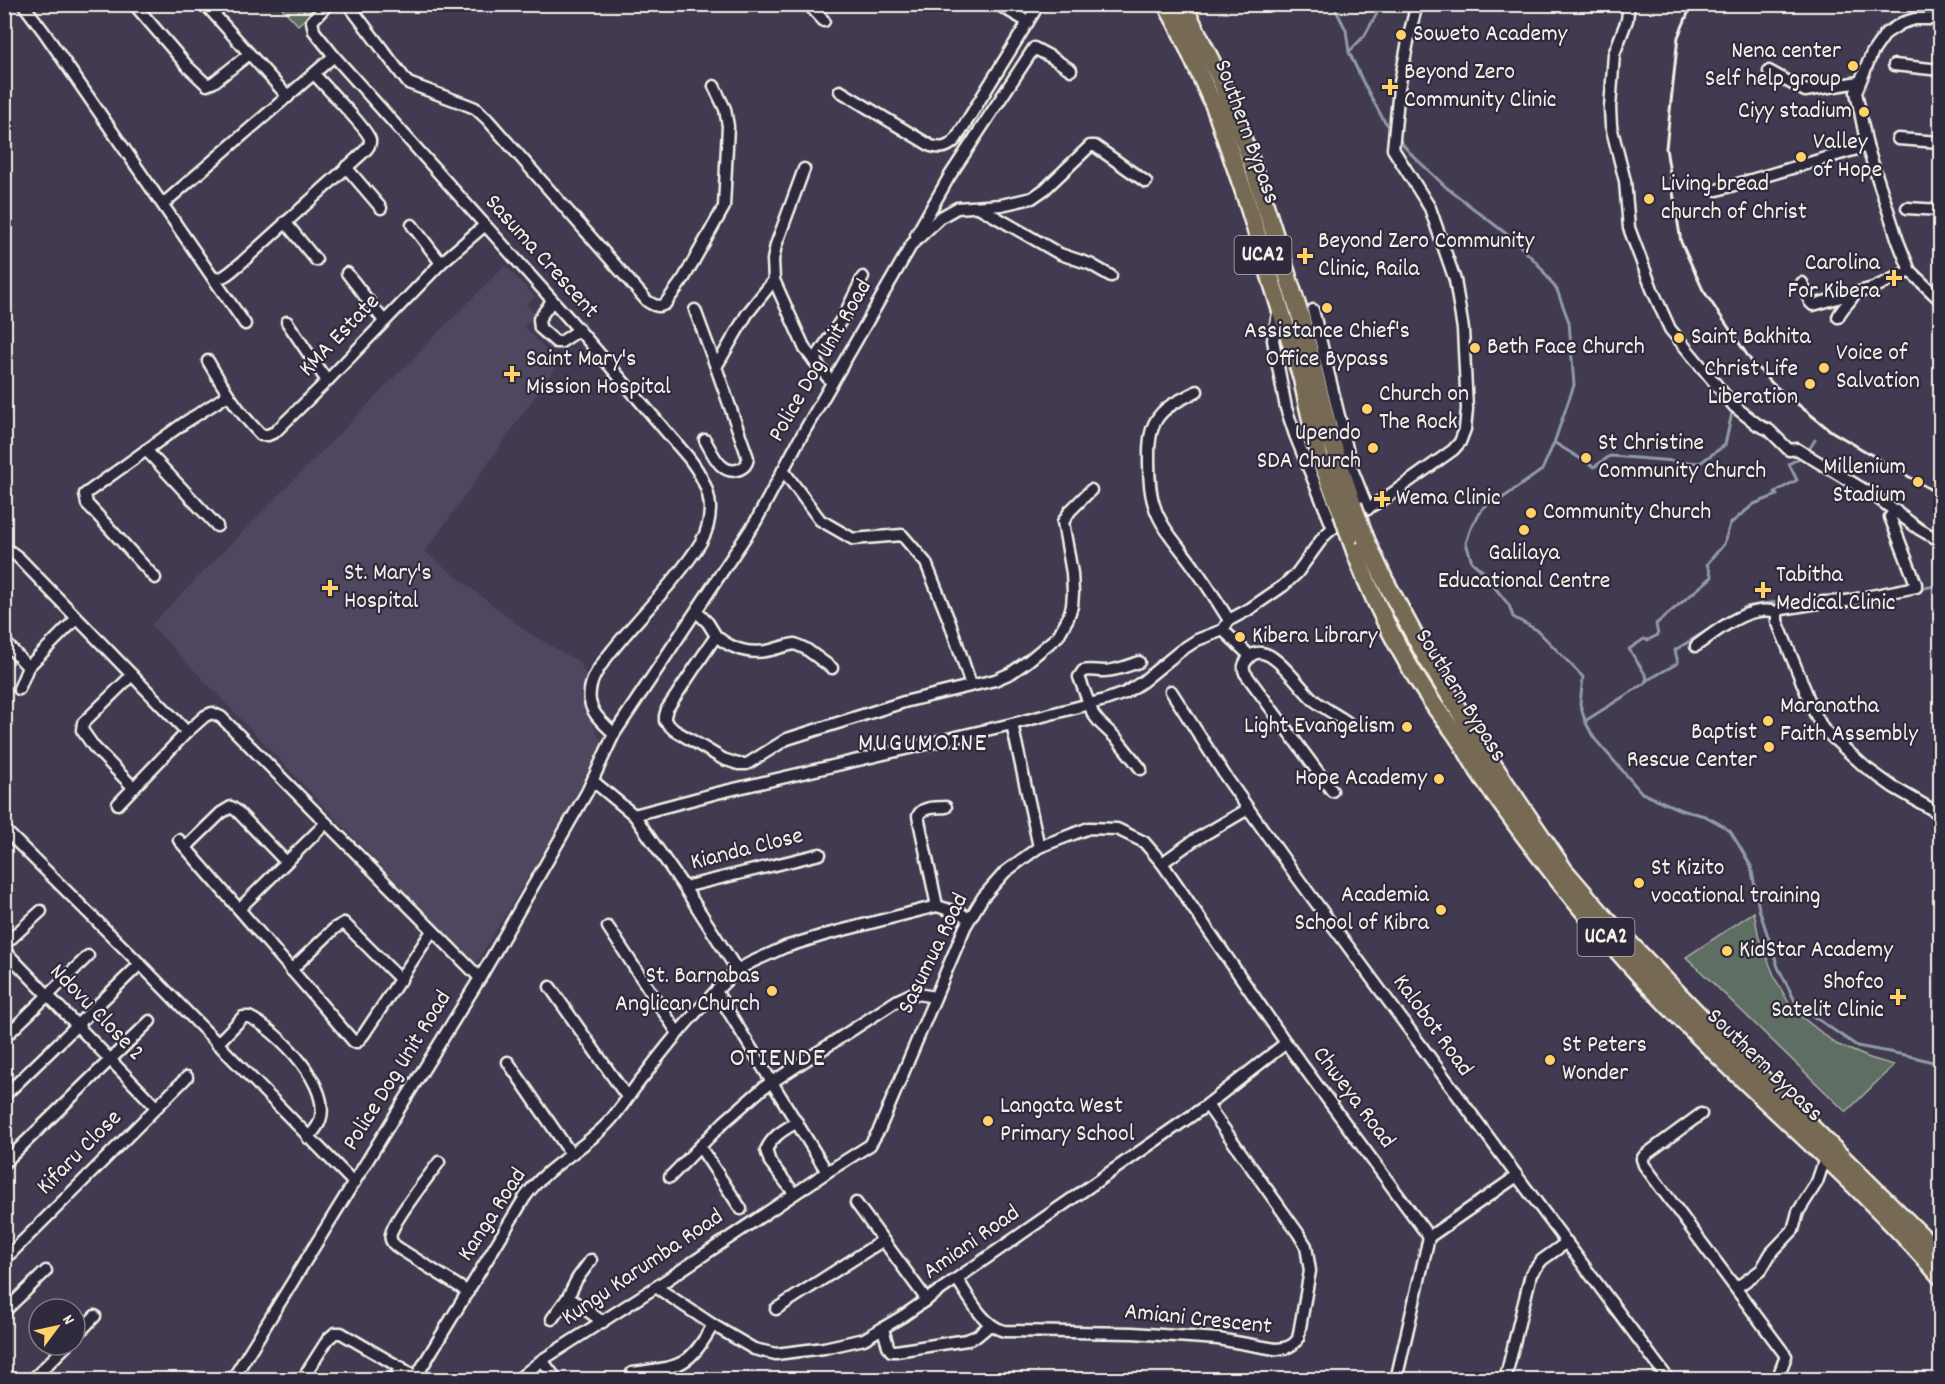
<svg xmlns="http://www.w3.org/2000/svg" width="1945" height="1384" viewBox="0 0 1945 1384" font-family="Dekko,sans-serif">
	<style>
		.built { fill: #4f465e }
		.green { fill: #5e6e64; stroke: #a9b0a6; stroke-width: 1.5 }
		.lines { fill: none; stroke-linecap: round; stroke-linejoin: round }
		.stream { stroke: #909ca5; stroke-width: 3 }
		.minor-casing { stroke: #f4f1e8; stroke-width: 15 }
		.trunk-casing { stroke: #f4f1e8; stroke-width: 21 }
		.minor { stroke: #2f2a3d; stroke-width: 10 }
		.trunk { stroke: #776a54; stroke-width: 16 }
		.rail { stroke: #f4f1e8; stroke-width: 3 }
		.trunk-bridge-casing { stroke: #f4f1e8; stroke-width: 21; stroke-linecap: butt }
		.trunk-bridge { stroke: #776a54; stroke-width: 16 }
		.poi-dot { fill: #ffd166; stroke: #2f2a3d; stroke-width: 2 }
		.labels { text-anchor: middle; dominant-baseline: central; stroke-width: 4.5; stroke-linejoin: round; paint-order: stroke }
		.shield { fill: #2f2a3d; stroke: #b9b5b5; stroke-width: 1.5 }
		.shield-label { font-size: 22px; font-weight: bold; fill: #f4f1e8 }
		.poi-label { font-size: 24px; fill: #f4f1e8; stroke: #2f2a3d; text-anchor: start }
		.street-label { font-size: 24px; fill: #f4f1e8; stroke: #2f2a3d }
		.neighbourhood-label { font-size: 26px; letter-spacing: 1.5px; fill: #f4f1e8; stroke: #2f2a3d }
		.quarter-label { font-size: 27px; letter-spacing: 1.5px; fill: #f4f1e8; stroke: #2f2a3d }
	</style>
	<rect width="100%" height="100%" fill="#423a50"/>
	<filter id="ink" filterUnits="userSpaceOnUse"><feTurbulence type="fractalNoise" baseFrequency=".0167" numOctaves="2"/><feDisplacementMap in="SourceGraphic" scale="12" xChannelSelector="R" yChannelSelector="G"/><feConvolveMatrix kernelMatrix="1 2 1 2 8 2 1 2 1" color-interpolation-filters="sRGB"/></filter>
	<g filter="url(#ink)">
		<polygon class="built" points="505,265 535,297 526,304 536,315 524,326 558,364 425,552 529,633 579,662 588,678 586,711 602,743 568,811 475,965 151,625"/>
		<g class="green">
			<polygon points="279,5 321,5 298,25"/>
			<polygon points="1754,912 1759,938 1776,980 1793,1010 1836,1044 1870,1058 1894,1065 1846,1112 1686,957"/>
		</g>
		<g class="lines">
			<g class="stream">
				<polyline points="1333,4 1346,30 1349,52 1363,82 1383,119 1391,129"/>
				<polyline points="1349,52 1365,35 1382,4"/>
				<polyline points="1397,137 1410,153 1447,188 1513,239 1538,264 1557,290 1569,322 1574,385 1554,443 1542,470 1497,502 1491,502 1483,508 1471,528 1466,543 1472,562 1486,574 1491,583 1509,605 1513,617 1537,630 1583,677 1580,704 1585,721 1594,738 1642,793 1681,810 1705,816 1718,823 1730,831 1737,842 1751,866 1759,909 1778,967 1797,1005 1857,1046 1910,1056 1940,1064"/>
				<polyline points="1555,443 1594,467 1610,456 1700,463 1725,445 1733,408"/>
				<polyline points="1919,589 1940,585"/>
				<polyline points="1732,615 1745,607 1782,601 1787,605"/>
				<polyline points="1646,681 1678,663 1675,650 1721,622"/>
				<polyline points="1585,721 1645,683 1647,677 1629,649 1644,639 1648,640 1658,635 1656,624 1712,577 1707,564 1724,544 1730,524 1754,504 1777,495 1775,492 1797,480 1789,464 1806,454 1815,440"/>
			</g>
			<g class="minor-casing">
				<g id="minor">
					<path d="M23,4L44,32L213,278C224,280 232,270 240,264L356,159C361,154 371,148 370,140C370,132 323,84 314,74"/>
					<polyline points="134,4 188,67 207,85 214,82 248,55"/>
					<polyline points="205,4 288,97"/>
					<path d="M348,4L408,83L465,104L475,108L487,119L647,301C653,305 658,308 665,304L684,278L724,207L728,126L725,109L714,86"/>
					<polyline points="808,4 824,21"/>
					<polyline points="997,4 1028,22"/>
					<polyline points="1629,4 1627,20 1614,54 1610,108 1611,126 1625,181 1629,228 1652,289 1670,329 1734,406 1758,425 1769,430 1789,450 1797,449 1805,454 1876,497 1919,529 1940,541"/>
					<polyline points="1940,19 1915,19 1902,23 1886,33 1872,53 1856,92 1867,146 1898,241 1910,271 1940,300"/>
					<polyline points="1894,65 1940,70"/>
					<polyline points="1769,71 1805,91 1859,82"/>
					<path d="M840,91L931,146C941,149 948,148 956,139L1039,4"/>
					<polyline points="1898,139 1940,142"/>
					<polyline points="346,167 381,208"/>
					<polyline points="804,169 776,245 773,260 774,280 805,349 832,383"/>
					<polyline points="1717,190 1867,146"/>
					<polyline points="163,204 334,56"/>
					<polyline points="980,208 1060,254 1090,264 1111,276"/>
					<polyline points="1907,208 1940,210"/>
					<polyline points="285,222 316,260"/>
					<polyline points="412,225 441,263"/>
					<polyline points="916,235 949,177 1034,48 1051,57 1071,70"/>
					<polyline points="347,273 384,321"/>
					<polyline points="213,278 245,324"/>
					<polyline points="1802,283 1810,302 1813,305 1873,288 1910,271"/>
					<polyline points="552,301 539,319 540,328 556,342 561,342 579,330"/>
					<polyline points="1279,308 1273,340 1286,408 1295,435 1333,528"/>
					<polyline points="695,310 716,367"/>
					<polyline points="1313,310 1352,469 1368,509"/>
					<path d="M1838,317C1842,307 1851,302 1854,294"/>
					<polyline points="287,322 327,381"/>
					<path d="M208,361C223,387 239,413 261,435H268L275,432L327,381L441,263L484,226"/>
					<polyline points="814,361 844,316 863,277"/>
					<path d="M1197,391C1185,398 1168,404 1159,416C1150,427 1149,442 1149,455C1149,471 1149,490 1154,505C1161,529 1182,549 1196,570C1208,586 1218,603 1229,620"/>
					<path d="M705,440C712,452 721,477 740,469C745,467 747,464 748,458L716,367L747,314L774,280"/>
					<polyline points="146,450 217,526"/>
					<polyline points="783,470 820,520 853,539 902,535 926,563 950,623 971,685"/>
					<polyline points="1896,511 1890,517 1916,584 1916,587 1846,601 1824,602 1782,609 1777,612 1777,621 1806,692 1811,706 1823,729 1865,767 1893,787 1933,810 1940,812"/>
					<polyline points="4,552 11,552 18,557 187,732 205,716 212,713 221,717 480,978"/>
					<polyline points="155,578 91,508 87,504 85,494 184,423 228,395"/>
					<polyline points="697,612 708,623 716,636 667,709 665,716 665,721 674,730 723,759 738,764 747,764 787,739 904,702 995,680 1011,673 1028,661 1058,636 1068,618 1072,606 1073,593 1072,573 1063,522 1070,511 1091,490"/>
					<polyline points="1223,630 1250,656"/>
					<path d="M716,636C733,650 750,655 771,650C779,648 787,645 795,644L806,649L832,668"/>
					<polyline points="4,641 28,667"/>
					<path d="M1696,646C1718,630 1748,604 1777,612"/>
					<path d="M1139,662C1127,666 1116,671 1104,671C1096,671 1090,669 1083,671L1079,677L1093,714L1100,723L1117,739L1141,769"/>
					<polyline points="132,675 83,723 82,730 94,747 134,788"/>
					<polyline points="19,689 28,667 76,619"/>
					<polyline points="1171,691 1226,777 1286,862 1517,1176 1669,1380"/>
					<polyline points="1012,724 1039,847"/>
					<polyline points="614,734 756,521 798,442 912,244 941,217 957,208 1001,205 1032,198 1045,189 1090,146 1095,146 1146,182"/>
					<polyline points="593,781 634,815 684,887 737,970"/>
					<path d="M1332,791L1245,673C1243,668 1243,665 1247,660C1267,633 1300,690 1315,701C1325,709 1337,715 1347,722"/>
					<polyline points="118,804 187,732"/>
					<polyline points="634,815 717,793 1012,724 1105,700 1125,693 1142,682 1180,651 1197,640 1223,630 1229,620 1248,610 1283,586 1297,573 1324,536 1333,528 1387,497 1453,450 1460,442 1465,429 1467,409 1463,329 1455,280 1430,208 1393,149 1399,88 1410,31 1417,4"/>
					<polyline points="4,829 140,964 354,1183"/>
					<polyline points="179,840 354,1042 357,1042 364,1034 432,931"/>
					<polyline points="186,847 221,813 231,807 237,811 286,862"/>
					<polyline points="1162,863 1193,841 1248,809"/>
					<polyline points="684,887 820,854"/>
					<path d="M937,906L918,816C922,806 937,808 946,807"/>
					<polyline points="239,909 326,823"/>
					<polyline points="608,927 677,1032"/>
					<polyline points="4,945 41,911"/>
					<polyline points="4,950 156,1107"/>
					<polyline points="291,970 335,928 344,923 401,980"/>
					<polyline points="550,987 627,1097"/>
					<polyline points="4,1038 88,956"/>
					<path d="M217,1044L243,1017H249C277,1030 335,1088 319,1123C317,1128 312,1133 308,1138"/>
					<polyline points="508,1062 571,1154"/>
					<polyline points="4,1096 140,964"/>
					<polyline points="1701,1114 1645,1155 1642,1159 1644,1165 1786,1356 1777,1380"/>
					<polyline points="700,1147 741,1209"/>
					<path d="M439,1162C429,1176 394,1219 391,1234C389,1241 394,1245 400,1249L468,1292"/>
					<polyline points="4,1163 150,1021"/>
					<polyline points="827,1172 870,1145 879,1130 965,927 983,897 1005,872 1039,847 1089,828 1117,829 1144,842 1162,863 1286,1043 1429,1237 1396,1380"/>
					<polyline points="670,1177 724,1122 763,1088 898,1000 913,993 934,997"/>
					<path d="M794,1193L770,1162L766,1150C773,1135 784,1130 797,1122"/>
					<polyline points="856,1203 927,1300"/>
					<polyline points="1429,1237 1517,1176"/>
					<polyline points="4,1260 187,1077"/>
					<polyline points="591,1260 577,1279 568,1297 603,1322"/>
					<path d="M957,1279C969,1297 982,1325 1004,1331L1133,1333L1218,1339L1275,1349C1285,1349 1292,1347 1298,1339L1310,1271L1306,1246L1298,1233L1207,1105"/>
					<polyline points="656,1287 713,1325 754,1349 776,1354 824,1348 864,1339 903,1316 1207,1105 1286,1043"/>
					<polyline points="1736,1288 1761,1270 1771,1253 1793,1230 1798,1212 1817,1182 1825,1158"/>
					<polyline points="776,1309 882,1241"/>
					<polyline points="4,1312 46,1271"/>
					<polyline points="552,1319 568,1297"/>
					<polyline points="883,1329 888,1346 891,1351 896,1351 967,1340 977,1336 990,1325"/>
					<polyline points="75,1337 95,1316"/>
					<polyline points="542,1360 557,1380"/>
					<path d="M632,1373C681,1366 687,1369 713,1325"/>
					<path d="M416,1377L525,1197C548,1165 580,1152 607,1124C621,1110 631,1091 644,1076C666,1046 690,1018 716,991"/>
					<polyline points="4,1379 5,1380"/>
					<polyline points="32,1380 67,1345"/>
					<path d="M232,1380L480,978L587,792L614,734C605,724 592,715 590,701C587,682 600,666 611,652C640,615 676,582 701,542C707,532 710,518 710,507C709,488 699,471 688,457L579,330L334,56L314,31L312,21L328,4"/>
					<polyline points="302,1380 328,1339 335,1333 341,1333 420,1379"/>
					<polyline points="393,1380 401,1367"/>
					<polyline points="517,1380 542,1360 656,1287 827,1172 716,991 737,970 752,962 785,947 824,935 937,906 962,914 968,919"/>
					<polyline points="1505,1380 1531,1274 1542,1260 1567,1242"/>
				</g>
			</g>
			<g class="trunk-casing">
				<g id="trunk">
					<polyline points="1166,4 1179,28 1215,108 1244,192 1302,379 1319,456 1342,513"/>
					<polyline points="1183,4 1221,81 1252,164 1301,318 1330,436 1353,505"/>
					<path d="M1350,537C1369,594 1402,659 1436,708C1444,719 1452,728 1459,739C1466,749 1472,761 1479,772C1534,852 1594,929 1662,999C1752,1094 1855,1177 1940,1276"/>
					<polyline points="1366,540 1384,579 1426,657 1485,753 1564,870 1607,920 1721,1038 1940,1254"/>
				</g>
			</g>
			<use href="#minor" class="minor"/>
			<use href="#trunk" class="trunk"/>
			<polyline class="rail" points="1692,4 1678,37 1666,148 1681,242 1703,290 1752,362 1774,385 1831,431 1940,495"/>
			<g class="trunk-bridge-casing">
				<g id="trunk-bridge">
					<polyline points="1353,505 1366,540"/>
					<polyline points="1342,513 1350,537"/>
				</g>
			</g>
			<use href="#trunk-bridge" class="trunk-bridge"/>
		</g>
	</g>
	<g class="poi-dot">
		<circle cx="1401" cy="35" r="6"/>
		<circle cx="1853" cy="66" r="6"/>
		<path d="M1387 78h6v6h6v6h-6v6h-6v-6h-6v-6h6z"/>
		<circle cx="1864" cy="112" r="6"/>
		<circle cx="1801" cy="157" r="6"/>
		<circle cx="1649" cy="199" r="6"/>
		<path d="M1302 247h6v6h6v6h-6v6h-6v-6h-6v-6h6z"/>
		<path d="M1891 269h6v6h6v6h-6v6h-6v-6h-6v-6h6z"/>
		<circle cx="1327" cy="308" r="6"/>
		<circle cx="1679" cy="338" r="6"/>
		<circle cx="1475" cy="348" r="6"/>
		<circle cx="1824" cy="368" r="6"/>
		<path d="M509 365h6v6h6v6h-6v6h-6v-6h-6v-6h6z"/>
		<circle cx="1810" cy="384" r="6"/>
		<circle cx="1367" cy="409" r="6"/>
		<circle cx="1373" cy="448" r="6"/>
		<circle cx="1586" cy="458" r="6"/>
		<circle cx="1918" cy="482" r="6"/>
		<path d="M1379 490h6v6h6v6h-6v6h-6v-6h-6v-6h6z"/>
		<circle cx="1531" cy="513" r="6"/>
		<circle cx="1524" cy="530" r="6"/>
		<path d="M327 579h6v6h6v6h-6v6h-6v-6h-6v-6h6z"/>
		<path d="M1760 581h6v6h6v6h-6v6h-6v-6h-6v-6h6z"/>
		<circle cx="1240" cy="637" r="6"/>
		<circle cx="1768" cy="721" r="6"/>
		<circle cx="1407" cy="727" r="6"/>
		<circle cx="1769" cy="747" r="6"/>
		<circle cx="1439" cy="779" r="6"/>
		<circle cx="1639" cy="883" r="6"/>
		<circle cx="1441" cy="910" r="6"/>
		<circle cx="1727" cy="951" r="6"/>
		<circle cx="772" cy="991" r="6"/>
		<path d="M1895 988h6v6h6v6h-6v6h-6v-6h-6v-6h6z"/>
		<circle cx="1550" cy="1060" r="6"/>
		<circle cx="988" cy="1121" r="6"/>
	</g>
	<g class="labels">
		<g class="shield">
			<rect x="1234.5" y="236" width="57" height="38" rx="4.5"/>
			<rect x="1577.5" y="918" width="57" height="38" rx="4.5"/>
		</g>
		<g class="shield-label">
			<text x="1263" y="255">UCA2</text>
			<text x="1606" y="937">UCA2</text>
		</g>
		<g class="poi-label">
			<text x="1413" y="35">Soweto Academy</text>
			<text x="1841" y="52" text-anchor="end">Nena center<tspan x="1841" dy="28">Self help group</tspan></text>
			<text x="1404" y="73">Beyond Zero<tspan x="1404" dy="28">Community Clinic</tspan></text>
			<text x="1852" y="112" text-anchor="end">Ciyy stadium</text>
			<text x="1813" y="143">Valley<tspan x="1813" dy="28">of Hope</tspan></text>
			<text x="1661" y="185">Living bread<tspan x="1661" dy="28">church of Christ</tspan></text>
			<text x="1318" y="242">Beyond Zero Community<tspan x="1318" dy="28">Clinic, Raila</tspan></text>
			<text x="1880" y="264" text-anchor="end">Carolina<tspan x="1880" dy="28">For Kibera</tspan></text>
			<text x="1327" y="332" text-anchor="middle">Assistance Chief's<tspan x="1327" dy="28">Office Bypass</tspan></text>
			<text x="1691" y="338">Saint Bakhita</text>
			<text x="1487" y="348">Beth Face Church</text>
			<text x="1836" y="354">Voice of<tspan x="1836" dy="28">Salvation</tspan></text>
			<text x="526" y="360">Saint Mary's<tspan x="526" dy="28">Mission Hospital</tspan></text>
			<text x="1798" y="370" text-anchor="end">Christ Life<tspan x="1798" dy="28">Liberation</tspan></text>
			<text x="1379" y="395">Church on<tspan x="1379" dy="28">The Rock</tspan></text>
			<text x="1361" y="434" text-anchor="end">Upendo<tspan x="1361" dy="28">SDA Church</tspan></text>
			<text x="1598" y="444">St Christine<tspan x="1598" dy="28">Community Church</tspan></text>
			<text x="1906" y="468" text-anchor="end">Millenium<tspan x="1906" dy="28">Stadium</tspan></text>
			<text x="1396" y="499">Wema Clinic</text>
			<text x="1543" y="513">Community Church</text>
			<text x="1524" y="554" text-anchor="middle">Galilaya<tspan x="1524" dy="28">Educational Centre</tspan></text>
			<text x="344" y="574">St. Mary's<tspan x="344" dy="28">Hospital</tspan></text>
			<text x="1776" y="576">Tabitha<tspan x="1776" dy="28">Medical Clinic</tspan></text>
			<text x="1252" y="637">Kibera Library</text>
			<text x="1780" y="707">Maranatha<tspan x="1780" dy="28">Faith Assembly</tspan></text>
			<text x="1395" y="727" text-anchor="end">Light Evangelism</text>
			<text x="1757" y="733" text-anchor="end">Baptist<tspan x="1757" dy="28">Rescue Center</tspan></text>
			<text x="1427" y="779" text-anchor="end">Hope Academy</text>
			<text x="1651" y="869">St Kizito<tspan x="1651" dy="28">vocational training</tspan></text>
			<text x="1429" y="896" text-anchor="end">Academia<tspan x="1429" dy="28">School of Kibra</tspan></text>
			<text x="1739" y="951">KidStar Academy</text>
			<text x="760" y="977" text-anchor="end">St. Barnabas<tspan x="760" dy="28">Anglican Church</tspan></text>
			<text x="1884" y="983" text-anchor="end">Shofco<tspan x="1884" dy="28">Satelit Clinic</tspan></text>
			<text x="1562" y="1046">St Peters<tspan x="1562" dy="28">Wonder</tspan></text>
			<text x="1000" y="1107">Langata West<tspan x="1000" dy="28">Primary School</tspan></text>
		</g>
		<g class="street-label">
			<text transform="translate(1246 132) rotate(70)">Southern Bypass</text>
			<text transform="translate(541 257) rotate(48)">Sasuma Crescent</text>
			<text transform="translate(340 336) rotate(-46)">KMA Estate</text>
			<text transform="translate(821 361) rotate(-60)">Police Dog Unit Road</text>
			<text transform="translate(1460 696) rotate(58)">Southern Bypass</text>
			<text transform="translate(747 850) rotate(-14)">Kianda Close</text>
			<text transform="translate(934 954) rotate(-64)">Sasumua Road</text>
			<text transform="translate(96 1013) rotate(46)">Ndovu Close 2</text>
			<text transform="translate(1432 1026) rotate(54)">Kalobot Road</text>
			<text transform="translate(1764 1066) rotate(44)">Southern Bypass</text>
			<text transform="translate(398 1071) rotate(-58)">Police Dog Unit Road</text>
			<text transform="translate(1353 1098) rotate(53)">Chweya Road</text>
			<text transform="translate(80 1153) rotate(-45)">Kifaru Close</text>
			<text transform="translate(493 1215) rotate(-57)">Kanga Road</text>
			<text transform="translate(972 1243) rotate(-35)">Amiani Road</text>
			<text transform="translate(643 1268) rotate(-34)">Kungu Karumba Road</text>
			<text transform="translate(1198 1320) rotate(6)">Amiani Crescent</text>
		</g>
		<g class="neighbourhood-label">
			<text x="923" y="744">MUGUMOINE</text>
		</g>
		<g class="quarter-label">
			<text x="778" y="1059">OTIENDE</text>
		</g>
	</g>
	<rect width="1945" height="1384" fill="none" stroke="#2f2a3d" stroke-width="24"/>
	<rect x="12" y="12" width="1921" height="1360" fill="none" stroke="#f4f1e8" stroke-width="2" filter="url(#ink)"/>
	<g transform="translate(57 1327) rotate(57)"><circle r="28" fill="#2f2a3d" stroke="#7e7a81" stroke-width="1.5"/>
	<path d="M0-4.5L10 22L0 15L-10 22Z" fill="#ffd166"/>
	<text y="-9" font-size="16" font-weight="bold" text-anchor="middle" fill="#f4f1e8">N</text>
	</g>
</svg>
